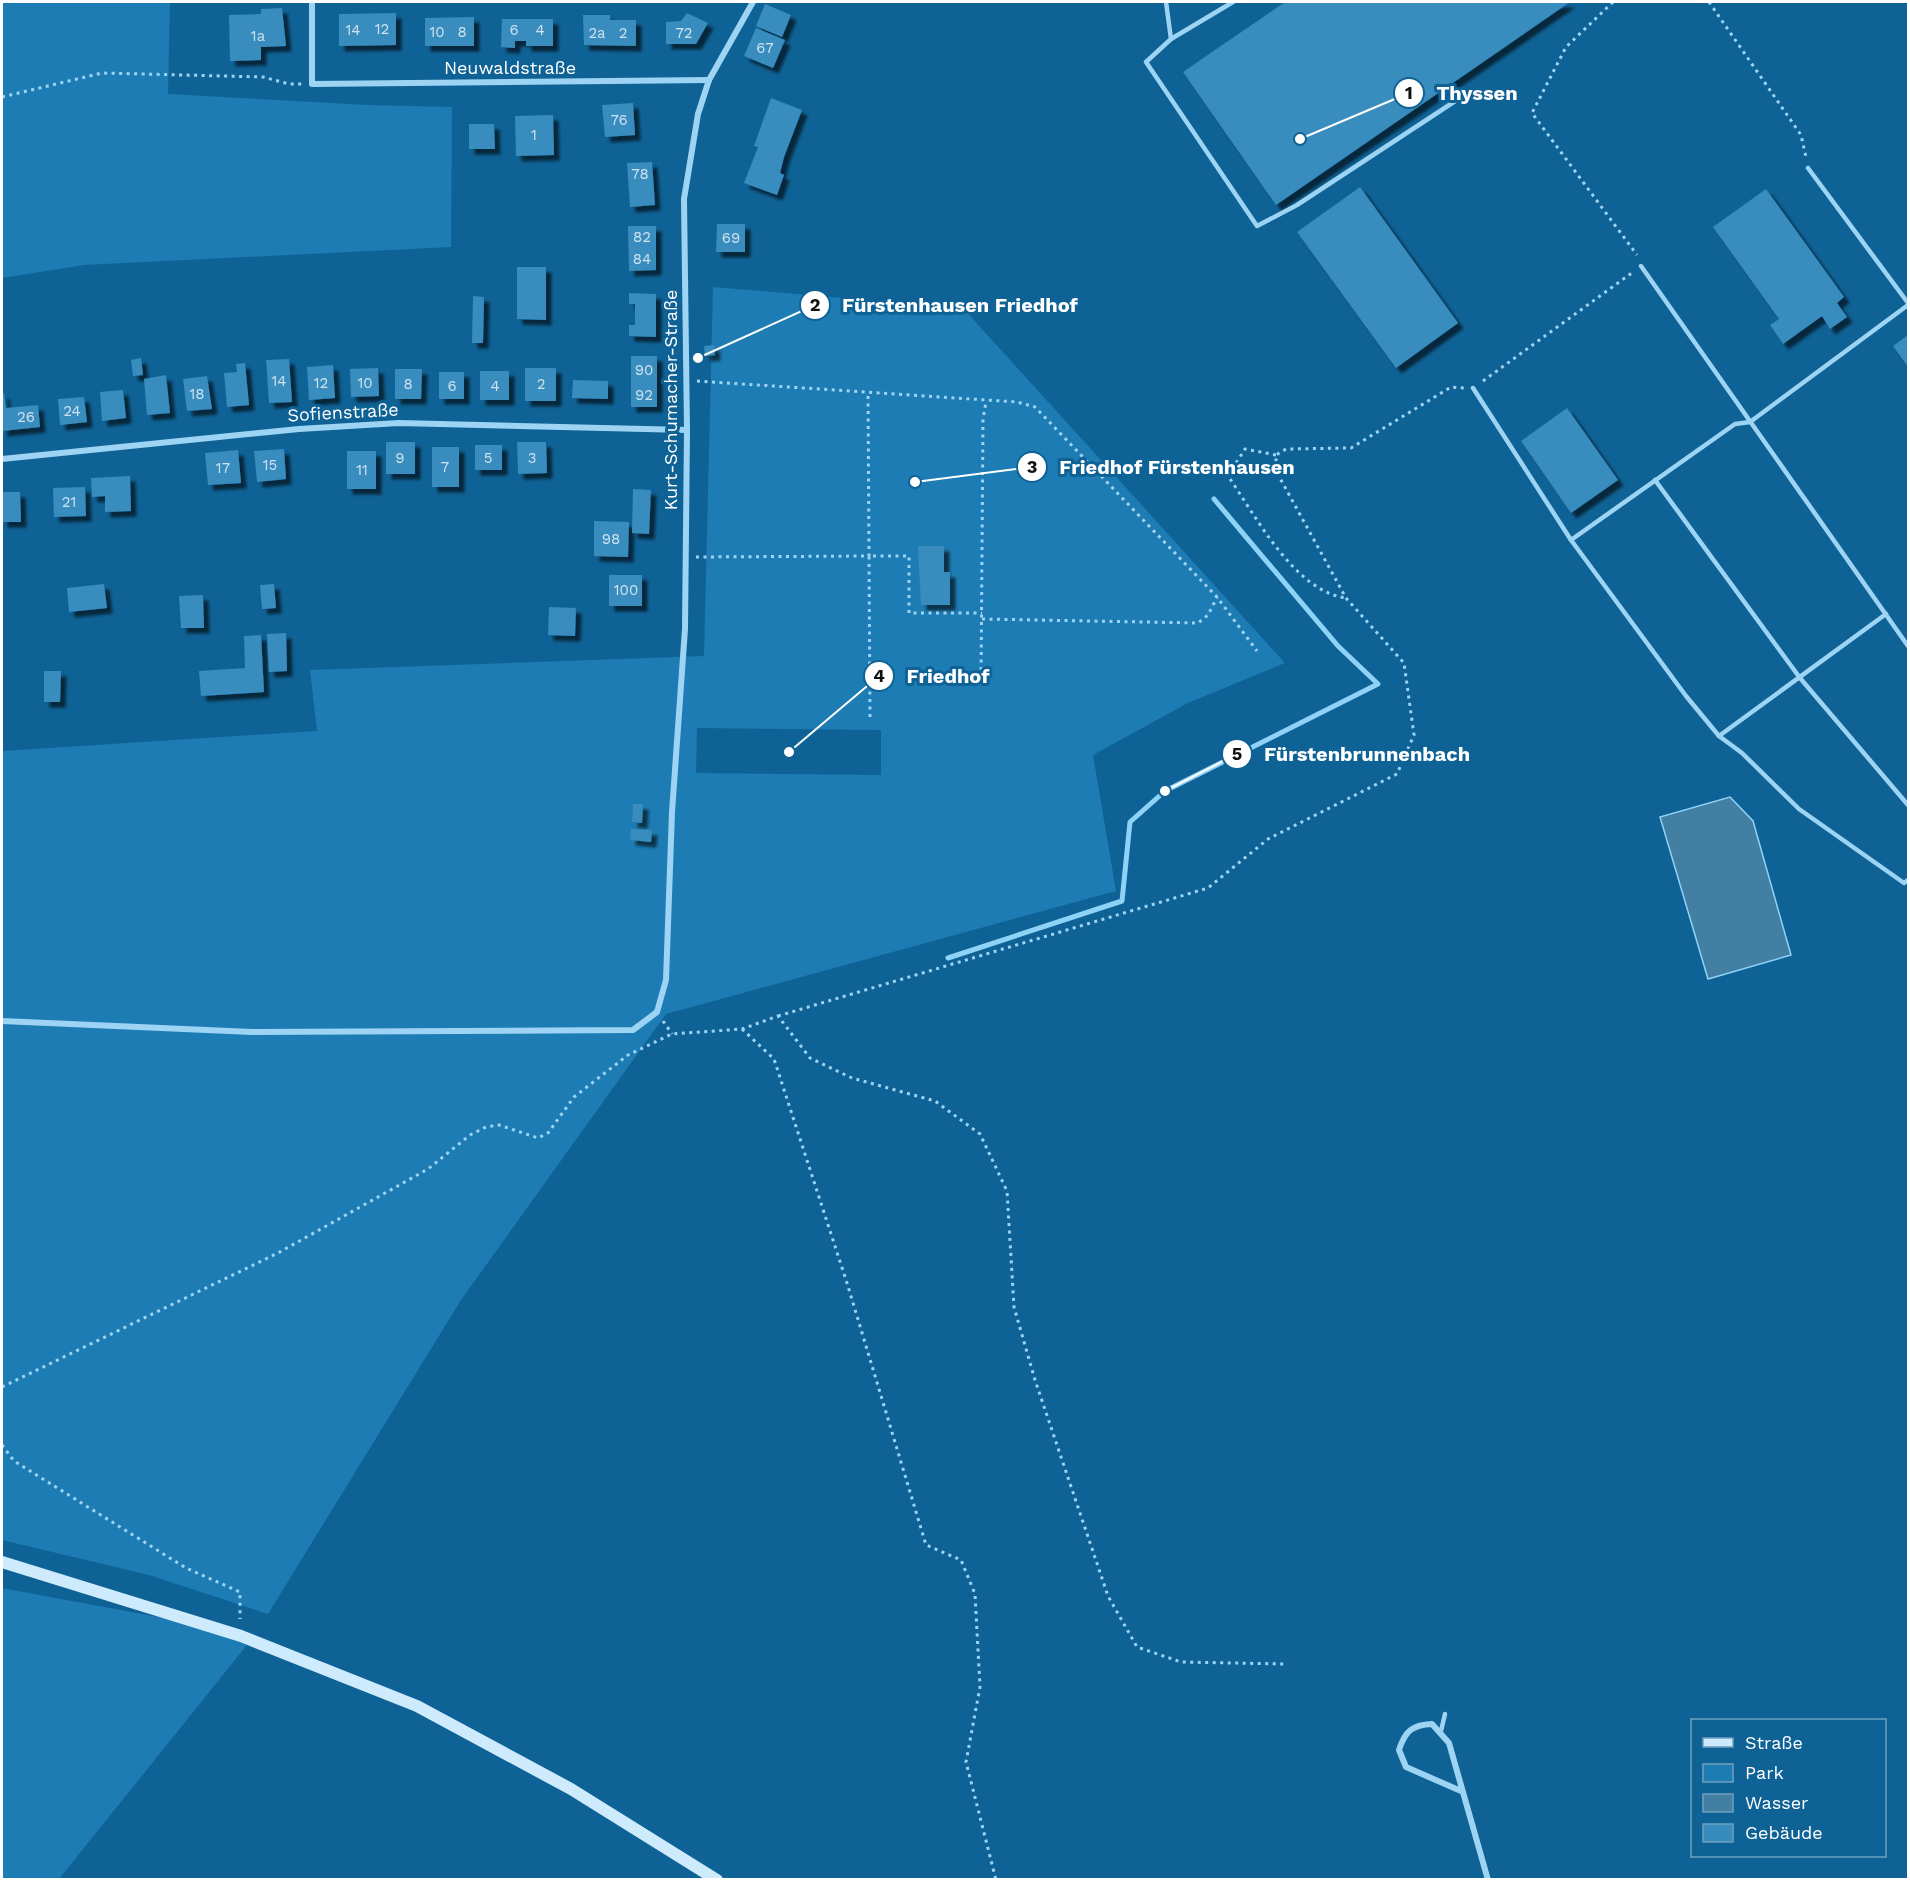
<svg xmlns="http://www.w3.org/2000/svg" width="1910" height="1881" viewBox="0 0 1910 1881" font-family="'Work Sans',sans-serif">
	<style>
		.green { fill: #1d7cb3; fill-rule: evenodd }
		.water { fill: #437ea3; stroke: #8fd2f8; stroke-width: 1.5 }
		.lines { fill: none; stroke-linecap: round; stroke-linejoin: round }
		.stream { stroke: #8fd2f8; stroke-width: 5 }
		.building { fill: #378cbe; filter: url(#shadow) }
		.path { stroke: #9dd4f4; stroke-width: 3; stroke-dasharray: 3 4.5; stroke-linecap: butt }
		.service { stroke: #9dd4f4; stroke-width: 4.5 }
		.minor { stroke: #9dd4f4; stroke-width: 6 }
		.secondary { stroke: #cdebfd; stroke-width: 12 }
		.labels { text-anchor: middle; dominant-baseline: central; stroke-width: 6; stroke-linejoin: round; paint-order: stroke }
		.number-label { font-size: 15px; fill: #cde2ef }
		.street-label { font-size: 18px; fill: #fff; stroke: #0f6295 }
		.leader { fill: none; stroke: #fff; stroke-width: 2 }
		.callout-dot { fill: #fff; stroke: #0f6295; stroke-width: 2 }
		.mark-label { font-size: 18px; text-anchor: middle; font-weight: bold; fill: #111 }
		.callout-label { font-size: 20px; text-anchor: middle; font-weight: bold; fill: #fff; stroke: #0f6295; stroke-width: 6; stroke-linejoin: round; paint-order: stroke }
	</style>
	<defs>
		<filter id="shadow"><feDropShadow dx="5.5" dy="5.5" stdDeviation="1.5" flood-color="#0009"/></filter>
	</defs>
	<rect width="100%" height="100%" fill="#0f6295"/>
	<g class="green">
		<polygon points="2,2 170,2 168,94 368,105 452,107 451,247 84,265 2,278"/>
		<path d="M713,287L963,308L1285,663L1188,703L1093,755L1116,891L666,1014L461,1300L268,1614L149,1575L2,1540V751L317,731L310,670L704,656ZM697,728L881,730V775L696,773Z"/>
		<polygon points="2,1588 255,1635 59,1879 2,1879"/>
	</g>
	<polygon class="water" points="1730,797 1753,821 1791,955 1708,979 1660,817"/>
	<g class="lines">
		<polyline class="stream" points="948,958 1122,901 1130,822 1165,791 1378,684 1338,646 1214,499"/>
	</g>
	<g class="building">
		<polygon points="1285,2 1570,2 1276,205 1183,72"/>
		<polygon points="765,4 791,15 782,37 756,26"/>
		<polygon points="282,8 286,46 261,47 261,60 230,61 229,15 261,14 261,9"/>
		<polygon points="396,13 396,45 339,46 339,14"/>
		<polygon points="687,13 708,23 696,44 666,44 666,22 681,21"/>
		<polygon points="583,15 610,15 610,20 636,20 636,46 584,45"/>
		<polygon points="474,17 474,46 425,46 425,18"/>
		<polygon points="502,19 553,19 553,46 526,46 526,41 515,41 515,48 501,47"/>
		<polygon points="756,28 785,40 773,68 744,56"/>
		<polygon points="771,98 802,110 784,157 780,173 784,175 777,195 744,183 758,147 754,146"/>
		<polygon points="633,103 635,135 605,137 602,105"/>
		<polygon points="553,115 554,155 516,156 515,116"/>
		<polygon points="469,124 494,124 495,149 469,149"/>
		<polygon points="652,162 655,205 630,207 627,163"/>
		<polygon points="1360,187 1458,323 1396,368 1297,232"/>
		<polygon points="1766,189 1844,297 1837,303 1847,317 1830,329 1822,316 1783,344 1770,325 1779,319 1713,227"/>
		<polygon points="717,224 745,224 745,252 716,252"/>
		<polygon points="628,226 656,226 656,270 629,271"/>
		<polygon points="517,267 546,267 546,320 517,319"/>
		<polygon points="629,293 656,294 656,337 629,336 629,325 635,325 635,304 629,304"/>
		<polygon points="473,296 484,297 483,343 472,343"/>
		<polygon points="1908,335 1908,367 1893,346"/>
		<polygon points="714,345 715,355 705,356 704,346"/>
		<rect x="631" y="356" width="26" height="51"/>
		<polygon points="141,358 143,375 133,376 131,360"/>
		<polygon points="289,359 292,402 269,403 266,360"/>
		<polygon points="245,363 249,405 227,407 224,373 237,372 236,364"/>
		<polygon points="333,365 335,398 309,400 307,367"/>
		<polygon points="378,368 379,396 351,397 350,369"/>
		<rect x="525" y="368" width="31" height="33"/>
		<polygon points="395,369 422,369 421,399 395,399"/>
		<rect x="480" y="371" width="29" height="29"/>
		<rect x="439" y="372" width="25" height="27"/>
		<polygon points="166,375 170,413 147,415 144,379"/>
		<polygon points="207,376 212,409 187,411 183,379"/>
		<polygon points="573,380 608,381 608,399 572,398"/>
		<polygon points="123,390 126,418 102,421 100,392"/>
		<polygon points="2,393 4,393 6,408 38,405 40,427 2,431"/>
		<polygon points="84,397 87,422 60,425 58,399"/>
		<polygon points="1567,408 1618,480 1571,513 1521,441"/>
		<rect x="386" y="442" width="29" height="32"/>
		<polygon points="517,442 546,442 547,473 518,474"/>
		<rect x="475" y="445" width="27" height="25"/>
		<rect x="432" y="447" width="27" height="40"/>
		<polygon points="284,449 286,479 257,482 254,451"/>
		<polygon points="238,450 241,483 208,485 205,453"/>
		<rect x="347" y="451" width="29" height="38"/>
		<polygon points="130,476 131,511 105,512 105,496 92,497 91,478"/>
		<polygon points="85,487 86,516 54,517 53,488"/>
		<polygon points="633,489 651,490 649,534 632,533"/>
		<polygon points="2,492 20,492 21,522 2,522"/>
		<polygon points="594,521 629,522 628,557 594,556"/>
		<polygon points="918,546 944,546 944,572 950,572 950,605 921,605"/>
		<rect x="609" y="575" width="33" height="31"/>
		<polygon points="104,584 107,608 69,612 67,588"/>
		<polygon points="274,584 276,608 262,609 260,585"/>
		<polygon points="203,595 204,628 181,628 179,596"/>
		<polygon points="549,607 576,608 575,636 548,635"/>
		<polygon points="286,633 287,671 269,672 267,634"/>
		<polygon points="261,635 264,692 201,696 199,671 245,668 244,636"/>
		<polygon points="44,671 61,671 60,702 44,702"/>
		<polygon points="633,804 643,804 642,823 632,822"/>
		<polygon points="631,829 652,830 651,842 630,840"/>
	</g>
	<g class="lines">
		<g class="path">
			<polyline points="1613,2 1566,47 1532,113 1637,255"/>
			<polyline points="1709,2 1801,135 1806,157"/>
			<polyline points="2,97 102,73 263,77 289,84 302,84"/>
			<polyline points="697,381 1017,402 1035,407 1217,597 1257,651"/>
			<polyline points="1483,381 1633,272"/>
			<path d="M1276,455L1245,449L1228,476C1256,516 1294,591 1346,598"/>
			<polyline points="696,557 869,556 868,393"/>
			<polyline points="982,619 1198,623 1208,615 1217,597"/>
			<polyline points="981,685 983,419 986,402"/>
			<polyline points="870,717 869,556 909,556 909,613 982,613"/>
			<polyline points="778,1016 1208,888 1268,839 1397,774 1414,735 1404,663 1346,598 1276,471 1276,455 1286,449 1351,448 1451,387 1464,388"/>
			<polyline points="663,1021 672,1034"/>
			<polyline points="742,1029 774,1059 847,1283 926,1545 961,1560 975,1594 980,1687 966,1762 996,1880"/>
			<polyline points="2,1387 278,1253 428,1169 470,1135 486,1127 499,1125 538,1138 548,1133 574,1097 628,1055 672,1034 742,1029 778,1016 810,1058 852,1078 935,1101 980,1134 1007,1191 1014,1307 1035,1380 1108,1596 1137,1647 1181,1662 1285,1664"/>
			<polyline points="2,1445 14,1461 186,1568 240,1592 240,1619"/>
		</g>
		<g class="service">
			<polyline points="1166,2 1171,39 1146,62 1257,226 1297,205 1469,92"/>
			<polyline points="1171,39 1233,2"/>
			<polyline points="1808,168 1908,303"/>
			<polyline points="1641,266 1908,646"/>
			<polyline points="1473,388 1571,540 1686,696 1719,736 1742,753 1799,809 1904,883 1908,880"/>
			<polyline points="1655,480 1800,678 1908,805"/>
			<polyline points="1571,540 1735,424 1750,422 1908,305"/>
			<polyline points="1719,736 1886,614"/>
			<polyline points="1441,1731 1445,1714"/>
		</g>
		<g class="minor">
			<polyline points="312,2 312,84 709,80"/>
			<polyline points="2,459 299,429 399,423 687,430"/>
			<polyline points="2,1021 252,1032 633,1030 657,1012 666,980 672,812 685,629 687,430 684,199 698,114 709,80 753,2"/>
			<path d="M1461,1791L1406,1767L1399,1750C1405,1731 1412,1725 1432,1724L1449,1743L1488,1880"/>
		</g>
		<polyline class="secondary" points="2,1562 241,1636 417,1706 571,1789 717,1880"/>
	</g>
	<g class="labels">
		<g class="number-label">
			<text x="382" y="29">12</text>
			<text x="353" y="30">14</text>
			<text x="514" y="30">6</text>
			<text x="540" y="30">4</text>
			<text x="437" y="32">10</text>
			<text x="462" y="32">8</text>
			<text x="597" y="33">2a</text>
			<text x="623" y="33">2</text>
			<text x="684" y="33">72</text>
			<text x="258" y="36">1a</text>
			<text x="765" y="48">67</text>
			<text x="619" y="120">76</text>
			<text x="534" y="135">1</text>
			<text x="640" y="174">78</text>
			<text x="642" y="237">82</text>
			<text x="731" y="238">69</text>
			<text x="642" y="259">84</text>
			<text x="644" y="370">90</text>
			<text x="279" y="381">14</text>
			<text x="321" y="383">12</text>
			<text x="365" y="383">10</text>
			<text x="408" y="384">8</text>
			<text x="541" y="384">2</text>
			<text x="452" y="386">6</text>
			<text x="495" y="386">4</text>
			<text x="197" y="394">18</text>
			<text x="644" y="395">92</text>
			<text x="72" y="411">24</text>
			<text x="26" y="417">26</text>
			<text x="400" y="458">9</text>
			<text x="488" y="458">5</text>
			<text x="532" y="458">3</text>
			<text x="270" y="465">15</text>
			<text x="445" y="467">7</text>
			<text x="223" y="468">17</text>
			<text x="362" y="470">11</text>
			<text x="69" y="502">21</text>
			<text x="611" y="539">98</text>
			<text x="626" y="590">100</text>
		</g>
		<g class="street-label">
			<text x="510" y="67">Neuwaldstraße</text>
			<text transform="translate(670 400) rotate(-90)">Kurt-Schumacher-Straße</text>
			<text transform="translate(343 412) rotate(-3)">Sofienstraße</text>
		</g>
	</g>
	<path class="leader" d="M1300 139L1409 93M698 358L815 305M915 482L1032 467M789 752L879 676M1165 791L1237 754"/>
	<g class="callout-dot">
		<circle cx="1300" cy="139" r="6"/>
		<circle cx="698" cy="358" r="6"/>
		<circle cx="915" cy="482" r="6"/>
		<circle cx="789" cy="752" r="6"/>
		<circle cx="1165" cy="791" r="6"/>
		<circle cx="1409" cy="93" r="15"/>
		<circle cx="815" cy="305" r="15"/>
		<circle cx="1032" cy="467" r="15"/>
		<circle cx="879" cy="676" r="15"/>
		<circle cx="1237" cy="754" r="15"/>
	</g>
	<g class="mark-label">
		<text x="1409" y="99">1</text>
		<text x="815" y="311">2</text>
		<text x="1032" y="473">3</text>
		<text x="879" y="682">4</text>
		<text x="1237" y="760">5</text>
	</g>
	<g class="callout-label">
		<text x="1477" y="100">Thyssen</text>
		<text x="960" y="312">Fürstenhausen Friedhof</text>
		<text x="1177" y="474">Friedhof Fürstenhausen</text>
		<text x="948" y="683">Friedhof</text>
		<text x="1367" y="761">Fürstenbrunnenbach</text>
	</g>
	<rect width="1910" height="1881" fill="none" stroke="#ffffff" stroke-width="6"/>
	<rect x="1691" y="1719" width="195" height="138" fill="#0f6295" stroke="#6fa1bf" stroke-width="1.5"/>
	<rect x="1703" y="1738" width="30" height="9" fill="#cdebfd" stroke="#6fa1bf" stroke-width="1.5"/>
	<text x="1745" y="1749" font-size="18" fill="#ffffff">Straße</text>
	<rect x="1703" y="1764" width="30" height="18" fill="#1d7cb3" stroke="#6fa1bf" stroke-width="1.5"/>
	<text x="1745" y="1779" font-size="18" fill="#ffffff">Park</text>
	<rect x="1703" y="1794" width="30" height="18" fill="#437ea3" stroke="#6fa1bf" stroke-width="1.5"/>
	<text x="1745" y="1809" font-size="18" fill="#ffffff">Wasser</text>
	<rect x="1703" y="1824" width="30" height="18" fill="#378cbe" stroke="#6fa1bf" stroke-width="1.5"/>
	<text x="1745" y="1839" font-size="18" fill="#ffffff">Gebäude</text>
</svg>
